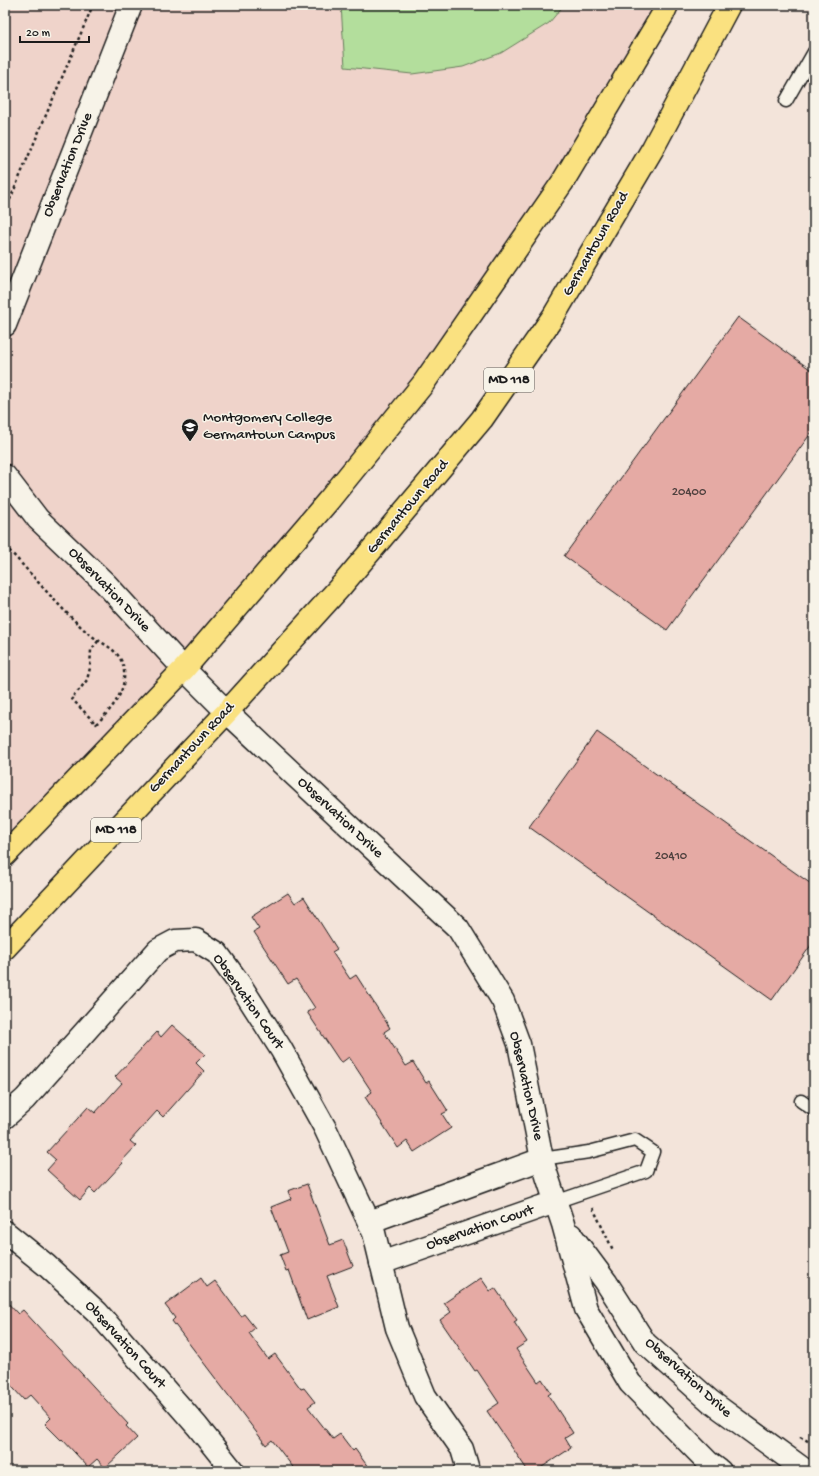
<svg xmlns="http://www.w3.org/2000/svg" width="819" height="1476" viewBox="0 0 819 1476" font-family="'Gochi Hand',sans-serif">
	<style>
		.built { fill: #efd3ca }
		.green { fill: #b3de9c; stroke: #687d5c }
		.building { fill: #e5aaa4; stroke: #1c1c1c }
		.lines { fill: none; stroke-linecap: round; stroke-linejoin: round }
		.service-casing { stroke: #1c1c1c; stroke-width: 15 }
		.minor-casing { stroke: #1c1c1c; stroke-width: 25 }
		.tertiary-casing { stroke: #1c1c1c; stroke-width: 25 }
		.primary-casing { stroke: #1c1c1c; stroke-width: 25 }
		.path { stroke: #1c1c1c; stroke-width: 2.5; stroke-dasharray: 3 3; stroke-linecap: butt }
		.service { stroke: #f7f3e8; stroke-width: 12 }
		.minor { stroke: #f7f3e8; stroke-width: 22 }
		.tertiary { stroke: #f7f3e8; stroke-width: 22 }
		.primary { stroke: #fae180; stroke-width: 22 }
		.labels { text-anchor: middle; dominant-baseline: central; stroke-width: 3; stroke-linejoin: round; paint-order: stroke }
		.number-label { font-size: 13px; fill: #4e403e }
		.shield { fill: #f7f3e8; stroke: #5e5c59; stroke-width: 1 }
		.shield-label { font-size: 14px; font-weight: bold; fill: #1c1c1c }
		.street-label { font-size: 15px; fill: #1c1c1c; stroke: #f7f3e8 }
		.poi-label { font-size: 15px; fill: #1c1c1c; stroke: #f7f3e8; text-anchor: start }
	</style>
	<rect width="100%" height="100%" fill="#f3e4da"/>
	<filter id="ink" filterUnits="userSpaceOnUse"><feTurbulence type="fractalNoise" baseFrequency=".025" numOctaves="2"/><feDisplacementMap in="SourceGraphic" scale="8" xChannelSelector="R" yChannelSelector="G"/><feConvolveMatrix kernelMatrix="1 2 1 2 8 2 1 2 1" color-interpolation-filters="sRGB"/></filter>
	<g filter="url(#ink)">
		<polygon class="built" points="5,5 667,5 423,384 184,669 5,841"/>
		<polygon class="green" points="341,5 564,5 549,23 501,53 463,67 412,74 345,67"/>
		<g class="building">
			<polygon points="738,317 814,372 814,429 667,630 564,556"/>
			<polygon points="597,732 814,886 814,941 772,1000 529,827"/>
			<polygon points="288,893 295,903 304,897 337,949 332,952 350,979 356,975 390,1028 384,1032 406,1066 413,1062 426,1083 429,1081 448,1111 442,1114 451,1128 414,1152 407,1141 398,1148 365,1097 372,1092 349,1057 341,1063 307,1012 315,1008 296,979 288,984 254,932 259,929 251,917"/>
			<polygon points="172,1025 205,1054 196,1063 204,1071 163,1117 157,1111 130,1141 136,1146 121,1162 123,1163 95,1193 90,1188 80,1200 47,1170 56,1160 47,1152 88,1107 95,1113 122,1083 115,1077 157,1032 161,1037"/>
			<polygon points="307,1184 330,1245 343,1240 353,1266 327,1276 339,1307 307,1320 289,1270 286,1271 280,1255 288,1252 271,1207 291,1199 288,1191"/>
			<polygon points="201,1278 207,1287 215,1281 241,1316 244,1314 255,1328 249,1333 268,1359 275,1354 301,1389 304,1388 315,1402 308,1407 333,1439 340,1434 353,1451 355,1449 371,1471 296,1471 272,1440 266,1445 172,1321 175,1318 165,1305"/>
			<polygon points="481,1278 490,1291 495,1288 517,1320 514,1322 527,1342 516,1349 538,1382 542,1379 551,1393 548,1395 573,1433 565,1438 571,1448 536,1471 528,1471 487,1411 499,1403 477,1370 475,1371 440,1320 451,1312 444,1303"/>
			<polygon points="5,1300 18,1314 23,1310 128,1424 126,1426 137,1438 105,1468 97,1459 88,1467 62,1439 61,1440 45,1424 51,1418 30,1395 24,1400 5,1379"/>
		</g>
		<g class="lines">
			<g class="service-casing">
				<g id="service">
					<polyline points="786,101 814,52"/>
					<polyline points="801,1101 814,1110"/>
					<polyline points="542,1159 589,1152 635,1140 653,1152 646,1171 555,1202"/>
				</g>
			</g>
			<g class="minor-casing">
				<g id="minor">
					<polyline points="5,325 131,5"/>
					<polyline points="5,476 38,519 106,584 184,669"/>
					<polyline points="5,1117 25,1099 158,950 175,941 196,940 217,953 239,983 281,1049 325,1128 374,1233 397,1328 425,1396 462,1449 467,1466 465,1471"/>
					<polyline points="369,1222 542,1159"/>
					<polyline points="5,1232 46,1265 97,1312 197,1426 233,1471"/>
					<polyline points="381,1263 555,1202"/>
				</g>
			</g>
			<g class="tertiary-casing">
				<g id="tertiary">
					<polyline points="184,669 227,712 458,928 503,1001 519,1044 542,1159 547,1176 563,1224 586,1309 630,1383 708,1462 720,1471"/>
					<polyline points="571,1235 606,1282 645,1343 710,1401 806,1471"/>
				</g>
			</g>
			<g class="primary-casing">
				<g id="primary">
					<polyline points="5,855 184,669 329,500 423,384 562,183 663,14 667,5"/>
					<polyline points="5,948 227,712 342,585 482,419 553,317 653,148 729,5"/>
				</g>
			</g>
			<g class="path">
				<polyline points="5,211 93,5"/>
				<path d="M5,546C33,575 58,607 88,633C102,645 122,649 124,671C126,693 111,710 96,724L71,698L80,689L87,680L90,668L91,650L99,640"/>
				<polyline points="593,1208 613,1250"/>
				<polyline points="800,1437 814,1444"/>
			</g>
			<use href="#service" class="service"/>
			<use href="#minor" class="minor"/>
			<use href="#tertiary" class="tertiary"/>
			<use href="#primary" class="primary"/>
		</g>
	</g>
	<defs>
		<g id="university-pin" transform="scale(0.9)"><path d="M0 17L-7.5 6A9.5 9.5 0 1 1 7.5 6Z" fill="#1c1c1c" stroke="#f7f3e8"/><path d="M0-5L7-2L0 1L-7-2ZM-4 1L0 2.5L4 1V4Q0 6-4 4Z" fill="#fff"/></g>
	</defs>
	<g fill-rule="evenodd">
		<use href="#university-pin" x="190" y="427"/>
	</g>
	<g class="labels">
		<g class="number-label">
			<text x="689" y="492">20400</text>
			<text x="671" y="856">20410</text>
		</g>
		<g class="shield">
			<rect x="484" y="368" width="50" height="24" rx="3"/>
			<rect x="91" y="818" width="50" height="24" rx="3"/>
		</g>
		<g class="shield-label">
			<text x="509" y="380">MD 118</text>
			<text x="116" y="830">MD 118</text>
		</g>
		<g class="street-label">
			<text transform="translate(68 165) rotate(-68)">Observation Drive</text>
			<text transform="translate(596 244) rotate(-60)">Germantown Road</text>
			<text transform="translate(408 507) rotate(-50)">Germantown Road</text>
			<text transform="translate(109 590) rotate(46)">Observation Drive</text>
			<text transform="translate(192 748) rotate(-47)">Germantown Road</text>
			<text transform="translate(340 818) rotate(43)">Observation Drive</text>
			<text transform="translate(248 1002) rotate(55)">Observation Court</text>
			<text transform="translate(526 1086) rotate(77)">Observation Drive</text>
			<text transform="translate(480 1228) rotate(-19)">Observation Court</text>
			<text transform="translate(125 1345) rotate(48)">Observation Court</text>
			<text transform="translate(688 1378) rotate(42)">Observation Drive</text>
		</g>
		<g class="poi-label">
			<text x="203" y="418">Montgomery College<tspan x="203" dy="17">Germantown Campus</tspan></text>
		</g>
	</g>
	<rect width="819" height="1476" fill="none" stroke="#f7f3e8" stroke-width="20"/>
	<rect x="10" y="10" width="799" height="1456" fill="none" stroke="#1c1c1c" stroke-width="1.5" filter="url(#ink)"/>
	<path d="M20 36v6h69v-6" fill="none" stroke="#1c1c1c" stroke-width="2"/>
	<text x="26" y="36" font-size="12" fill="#1c1c1c" stroke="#f7f3e8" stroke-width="3" paint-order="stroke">20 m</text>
</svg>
